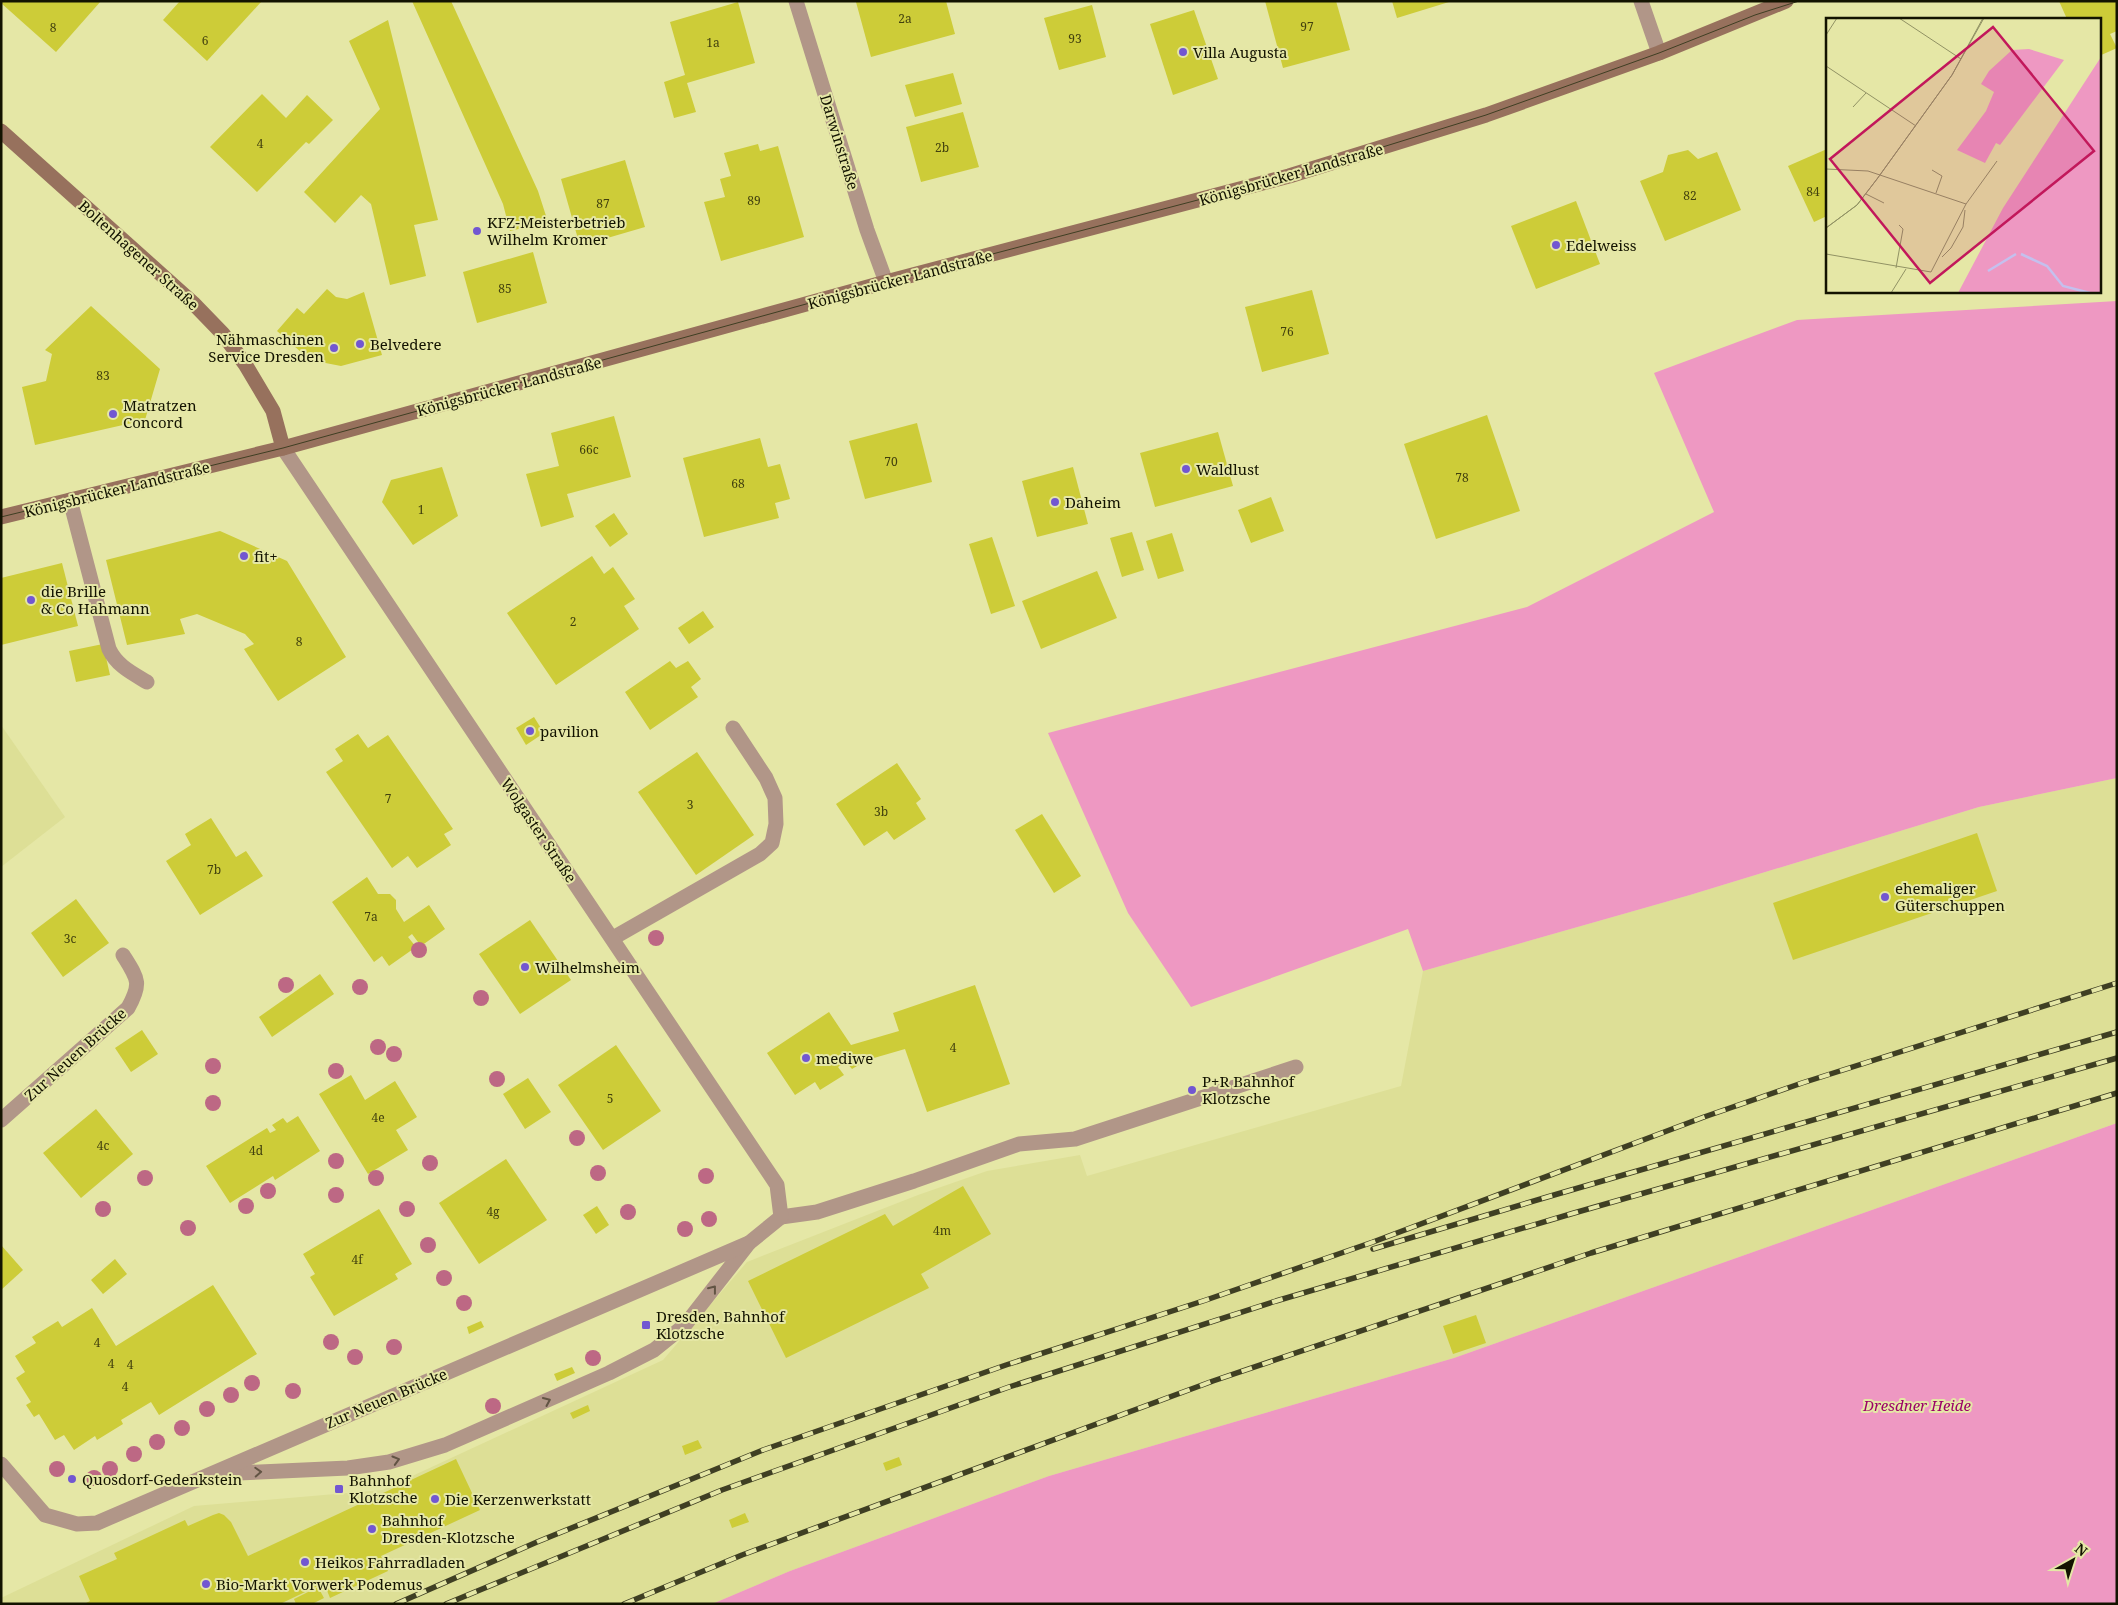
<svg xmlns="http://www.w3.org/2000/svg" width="2118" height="1605" viewBox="0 0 2118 1605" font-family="'Noto Serif',serif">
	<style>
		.built { fill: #dddf96 }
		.green { fill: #ee98c2 }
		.building { fill: #cdcc38 }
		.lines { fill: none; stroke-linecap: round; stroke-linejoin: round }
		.lane { stroke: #b19688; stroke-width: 15 }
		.street { stroke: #b19688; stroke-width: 15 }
		.secondary { stroke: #97715d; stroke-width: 15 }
		.tram { stroke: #3f3f23; stroke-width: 1 }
		.rail-casing { stroke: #3f3f23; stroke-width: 5.5 }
		.rail { stroke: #e5e7a6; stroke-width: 4; stroke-dasharray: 11; stroke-linecap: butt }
		.tree { fill: #bd6884 }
		.oneway { stroke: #625444 }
		.poi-dot { fill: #7257d1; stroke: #e5e7a6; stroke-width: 2 }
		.labels { text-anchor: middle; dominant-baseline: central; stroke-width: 4; stroke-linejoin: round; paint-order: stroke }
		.number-label { font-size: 12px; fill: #42410e }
		.poi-label { font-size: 15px; fill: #131300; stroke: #e5e7a6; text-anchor: start }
		.street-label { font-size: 15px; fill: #131300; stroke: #e5e7a6 }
		.park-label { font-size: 15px; font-style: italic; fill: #9c0168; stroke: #e5e7a6 }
		.inset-river { fill: none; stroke: #c4c0ee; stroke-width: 2.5 }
		.inset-road { fill: none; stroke: #919264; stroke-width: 1 }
		.view { fill: #c2185b; fill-opacity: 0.15; stroke: #c2185b; stroke-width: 2.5 }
		.inset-edge { fill: none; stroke: #131300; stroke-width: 2.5 }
	</style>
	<rect width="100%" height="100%" fill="#e5e7a6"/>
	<g class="built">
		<polygon points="1,725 65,817 1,867"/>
		<polygon points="2117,778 2117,1123 1454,1358 1049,1476 790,1571 712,1604 1,1604 1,1598 194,1506 382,1490 663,1360 747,1262 918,1195 987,1171 1080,1155 1087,1176 1401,1086 1423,971 1690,895 1979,807"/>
	</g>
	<g class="green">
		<polygon points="2117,301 2117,778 1979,807 1690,895 1423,971 1408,929 1191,1007 1128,913 1048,733 1527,607 1714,512 1654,373 1797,320"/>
		<polygon points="2117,1123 2117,1604 712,1604 790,1571 1049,1476 1454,1358"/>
	</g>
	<g class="building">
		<polygon points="1,1 101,1 56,52 1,3"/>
		<polygon points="180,1 262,1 207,61 163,20"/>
		<polygon points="412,1 451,1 538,191 548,222 510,231 503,204"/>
		<polygon points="860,1 946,1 955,34 871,57 856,2"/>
		<polygon points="1265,1 1336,1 1350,50 1283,68"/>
		<polygon points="1392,1 1449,1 1449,2 1397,18"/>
		<polygon points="2059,1 2117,1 2117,31 2110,34 2117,48 2099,56 2099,19 2067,19"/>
		<polygon points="738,2 755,63 687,83 696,112 674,118 664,82 685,75 670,22"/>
		<polygon points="1092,5 1106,57 1059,70 1044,18"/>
		<polygon points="1194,10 1218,79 1173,95 1150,24"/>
		<polygon points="388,20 438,220 414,225 426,276 390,285 371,204 361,195 335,223 304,192 380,109 349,41"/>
		<polygon points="953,73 962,104 915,117 905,85"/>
		<polygon points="262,94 286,118 307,95 333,120 309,144 306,142 257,192 210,147"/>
		<polygon points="963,112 979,167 921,182 906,127"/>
		<polygon points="758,144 760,151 778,146 804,237 721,261 704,202 725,197 720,179 731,176 724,153"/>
		<polygon points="1827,149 1827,216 1814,222 1788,166"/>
		<polygon points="1688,150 1698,159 1717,152 1741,210 1665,241 1640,181 1663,172 1668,155"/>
		<polygon points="625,160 645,227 580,246 561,179"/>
		<polygon points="1576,201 1600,264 1536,289 1511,226"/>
		<polygon points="533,252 547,303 477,323 463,272"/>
		<polygon points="327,289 336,297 347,299 364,292 382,355 341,366 310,360 277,331 297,308 304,314"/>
		<polygon points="1312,290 1329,354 1262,372 1245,307"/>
		<polygon points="91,306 160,369 145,420 35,445 22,387 46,381 52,354 45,350"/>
		<polygon points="1487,415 1520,511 1436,539 1404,444"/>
		<polygon points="614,416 631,477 567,494 574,517 541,527 526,474 559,466 551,433"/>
		<polygon points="917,423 932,482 865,499 849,441"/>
		<polygon points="1218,432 1233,486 1155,507 1140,453"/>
		<polygon points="760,438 768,467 780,464 790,499 775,503 779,518 704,537 683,458"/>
		<polygon points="442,467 458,516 413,545 382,502 391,480"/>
		<polygon points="1073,467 1088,524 1037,537 1022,481"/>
		<polygon points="1271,497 1284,531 1251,543 1238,510"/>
		<polygon points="614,513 628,534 610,547 595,526"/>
		<polygon points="220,531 287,561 346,657 278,701 244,649 254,644 245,634 197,614 180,619 185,634 127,645 106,560"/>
		<polygon points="1132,532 1144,570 1122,577 1110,538"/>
		<polygon points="1172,533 1184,571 1158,579 1146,541"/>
		<polygon points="992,537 1015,606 991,614 969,544"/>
		<polygon points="592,556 604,574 613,567 635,599 624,606 639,629 556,685 507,613"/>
		<polygon points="62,563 78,626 1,645 1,578"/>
		<polygon points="1097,571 1117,618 1041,649 1022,601"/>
		<polygon points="703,611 714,627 689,644 678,628"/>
		<polygon points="103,644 110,675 76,682 69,651"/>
		<polygon points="670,661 676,668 688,661 701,679 691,687 698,697 650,730 625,692"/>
		<polygon points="534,717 544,733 526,745 516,728"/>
		<polygon points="358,734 368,748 388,735 453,829 444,834 451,845 417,868 408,856 392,868 326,772 343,761 335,749"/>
		<polygon points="697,752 754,835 696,875 638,792"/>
		<polygon points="897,763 921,799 916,803 926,819 894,840 887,831 864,846 836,804"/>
		<polygon points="1042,814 1081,876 1054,893 1015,830"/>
		<polygon points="211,818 236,857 246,851 263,876 200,915 166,861 191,845 185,834"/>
		<polygon points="1977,833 1997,891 1793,960 1773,903"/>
		<polygon points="367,877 378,894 390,894 396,900 396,909 404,922 429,905 445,929 421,946 412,934 408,937 416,947 389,966 382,956 374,962 332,902"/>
		<polygon points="76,899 109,943 63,977 31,933"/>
		<polygon points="530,920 571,980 520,1014 479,954"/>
		<polygon points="320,974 334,994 272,1037 259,1017"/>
		<polygon points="975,985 1010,1084 927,1112 905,1049 867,1060 852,1069 846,1062 838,1067 844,1075 820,1090 815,1082 795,1095 767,1053 829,1012 851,1045 899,1031 893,1013"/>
		<polygon points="142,1030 158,1054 131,1072 115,1048"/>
		<polygon points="616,1045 661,1111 603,1150 558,1085"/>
		<polygon points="351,1075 365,1100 395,1081 417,1117 396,1130 408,1150 368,1174 319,1094"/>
		<polygon points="528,1078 551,1112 525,1129 503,1094"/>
		<polygon points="96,1109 133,1154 81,1198 43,1153"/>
		<polygon points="298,1116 320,1151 275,1180 273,1176 230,1203 206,1166 267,1128 270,1133 276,1130 272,1125 283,1118 287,1123"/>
		<polygon points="506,1159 547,1220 479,1264 439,1203"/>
		<polygon points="963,1186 991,1234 921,1274 929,1288 786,1358 748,1281 885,1214 893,1226"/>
		<polygon points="597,1206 609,1225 596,1234 583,1215"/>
		<polygon points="379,1209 412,1264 395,1274 398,1279 334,1316 310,1277 315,1274 303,1254"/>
		<polygon points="1,1245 23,1270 1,1290"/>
		<polygon points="115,1259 127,1274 103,1294 91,1280"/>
		<polygon points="213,1285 257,1354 159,1415 151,1402 121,1420 123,1424 97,1440 95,1436 74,1450 64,1435 55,1440 39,1414 34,1417 26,1405 31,1402 16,1378 25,1372 15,1356 36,1343 32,1337 58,1321 62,1327 92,1308 116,1346"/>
		<polygon points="1476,1315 1486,1343 1453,1354 1443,1326"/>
		<polygon points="481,1321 484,1327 469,1334 467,1327"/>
		<polygon points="572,1367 575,1373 557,1381 554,1374"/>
		<polygon points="588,1405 590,1411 573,1419 570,1413"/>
		<polygon points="698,1440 702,1448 685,1455 682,1446"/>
		<polygon points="899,1457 902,1465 886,1471 883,1463"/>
		<polygon points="456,1459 480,1510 381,1556 388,1571 330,1598 324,1583 280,1604 84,1604 90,1601 79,1576 117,1559 114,1553 185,1520 188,1526 213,1515 219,1513 224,1515 231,1522 248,1556"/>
		<polygon points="745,1513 749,1522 732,1528 729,1520"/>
		<polygon points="318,1587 324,1598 312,1604 296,1604 294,1599"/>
	</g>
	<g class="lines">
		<g class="lane">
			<path d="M70,500L109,649C117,666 132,673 147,682"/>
			<polyline points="613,938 760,854 772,843 776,824 775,798 766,778 733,728"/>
			<polyline points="781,1217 817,1212 914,1181 1019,1144 1075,1139 1296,1067"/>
			<polyline points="214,1474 348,1468 389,1462 445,1445 609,1373 654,1350 685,1325 749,1243"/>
		</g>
		<g class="street">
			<polyline points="796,1 867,230 886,282"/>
			<polyline points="1641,1 1659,53"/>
			<path d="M1,1120L128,1008C142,983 138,979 123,955"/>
			<polyline points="1,1464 45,1515 77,1524 97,1523 749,1243 781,1217 777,1185 283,448"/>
		</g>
		<g class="secondary">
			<polyline points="1,131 193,303 223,334 245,364 273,411 283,448"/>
			<polyline points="1,517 283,448 886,282 1289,176 1486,115 1659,53 1786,1"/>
		</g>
		<polyline class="tram" points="1,517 283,448 886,282 1289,176 1486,115 1659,53 1755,15 1799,1"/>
		<g class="rail-casing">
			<g id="rail">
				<polyline points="1373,1249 1554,1195 2117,1032"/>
				<polyline points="396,1604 537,1542 763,1450 1006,1365 1206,1300 1373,1242 1704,1117 1802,1083 2117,983"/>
				<polyline points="446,1604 722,1490 1009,1387 1276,1301 1574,1213 2117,1058"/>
				<polyline points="624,1604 742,1555 1213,1381 1591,1253 2117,1093"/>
			</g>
		</g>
		<use href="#rail" class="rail"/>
	</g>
	<g class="tree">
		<circle cx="656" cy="938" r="8"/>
		<circle cx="419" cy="950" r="8"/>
		<circle cx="286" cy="985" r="8"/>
		<circle cx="360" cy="987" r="8"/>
		<circle cx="481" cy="998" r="8"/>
		<circle cx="378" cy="1047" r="8"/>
		<circle cx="394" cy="1054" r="8"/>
		<circle cx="213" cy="1066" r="8"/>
		<circle cx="336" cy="1071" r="8"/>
		<circle cx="497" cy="1079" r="8"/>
		<circle cx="213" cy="1103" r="8"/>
		<circle cx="577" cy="1138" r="8"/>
		<circle cx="336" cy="1161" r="8"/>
		<circle cx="430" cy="1163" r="8"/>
		<circle cx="598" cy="1173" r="8"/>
		<circle cx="706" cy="1176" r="8"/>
		<circle cx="145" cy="1178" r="8"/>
		<circle cx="376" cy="1178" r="8"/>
		<circle cx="268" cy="1191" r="8"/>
		<circle cx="336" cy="1195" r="8"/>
		<circle cx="246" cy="1206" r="8"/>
		<circle cx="103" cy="1209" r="8"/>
		<circle cx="407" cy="1209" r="8"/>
		<circle cx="628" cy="1212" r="8"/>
		<circle cx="709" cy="1219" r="8"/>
		<circle cx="188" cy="1228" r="8"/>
		<circle cx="685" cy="1229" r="8"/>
		<circle cx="428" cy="1245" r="8"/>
		<circle cx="444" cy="1278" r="8"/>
		<circle cx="464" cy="1303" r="8"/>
		<circle cx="331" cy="1342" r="8"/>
		<circle cx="394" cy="1347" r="8"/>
		<circle cx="355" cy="1357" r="8"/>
		<circle cx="593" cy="1358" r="8"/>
		<circle cx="252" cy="1383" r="8"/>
		<circle cx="293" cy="1391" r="8"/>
		<circle cx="231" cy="1395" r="8"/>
		<circle cx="493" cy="1406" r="8"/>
		<circle cx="207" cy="1409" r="8"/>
		<circle cx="182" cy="1428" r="8"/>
		<circle cx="157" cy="1442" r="8"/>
		<circle cx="134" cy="1454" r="8"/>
		<circle cx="57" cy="1469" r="8"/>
		<circle cx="110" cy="1469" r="8"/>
		<circle cx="94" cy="1478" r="8"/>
	</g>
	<defs><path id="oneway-chevron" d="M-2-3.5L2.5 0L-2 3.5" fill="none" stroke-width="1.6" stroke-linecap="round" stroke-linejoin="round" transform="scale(1.25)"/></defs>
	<g class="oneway">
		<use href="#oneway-chevron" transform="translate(713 1289) rotate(-52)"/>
		<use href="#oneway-chevron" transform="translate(547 1401) rotate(-24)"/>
		<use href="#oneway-chevron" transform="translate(396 1460) rotate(-16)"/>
		<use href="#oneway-chevron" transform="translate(258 1472) rotate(-3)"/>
	</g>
	<g class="poi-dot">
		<circle cx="1183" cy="52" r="5"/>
		<circle cx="477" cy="231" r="5"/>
		<circle cx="1556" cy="245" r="5"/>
		<circle cx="360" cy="344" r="5"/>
		<circle cx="334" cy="348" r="5"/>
		<circle cx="113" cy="414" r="5"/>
		<circle cx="1186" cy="469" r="5"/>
		<circle cx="1055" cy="502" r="5"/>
		<circle cx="244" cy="556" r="5"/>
		<circle cx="31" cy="600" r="5"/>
		<circle cx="530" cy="731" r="5"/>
		<circle cx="1885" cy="897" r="5"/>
		<circle cx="525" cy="967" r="5"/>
		<circle cx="806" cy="1058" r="5"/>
		<circle cx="1192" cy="1090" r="5"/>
		<rect x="641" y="1320" width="10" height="10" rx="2.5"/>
		<circle cx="72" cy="1479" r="5"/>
		<rect x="334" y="1484" width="10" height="10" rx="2.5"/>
		<circle cx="435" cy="1499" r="5"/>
		<circle cx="372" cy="1529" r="5"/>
		<circle cx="305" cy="1562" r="5"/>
		<circle cx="206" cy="1584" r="5"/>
	</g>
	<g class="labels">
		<g class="number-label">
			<text x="905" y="18">2a</text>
			<text x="1307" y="26">97</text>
			<text x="53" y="27">8</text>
			<text x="1075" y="38">93</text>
			<text x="205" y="40">6</text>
			<text x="713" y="42">1a</text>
			<text x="260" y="143">4</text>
			<text x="942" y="147">2b</text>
			<text x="1813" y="191">84</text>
			<text x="1690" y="195">82</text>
			<text x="754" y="200">89</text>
			<text x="603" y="203">87</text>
			<text x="505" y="288">85</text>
			<text x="1287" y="331">76</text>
			<text x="103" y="375">83</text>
			<text x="589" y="449">66c</text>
			<text x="891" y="461">70</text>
			<text x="1462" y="477">78</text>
			<text x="738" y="483">68</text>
			<text x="421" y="509">1</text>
			<text x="573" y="621">2</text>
			<text x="299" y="641">8</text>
			<text x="388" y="798">7</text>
			<text x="690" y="804">3</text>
			<text x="881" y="811">3b</text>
			<text x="214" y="869">7b</text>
			<text x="371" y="916">7a</text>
			<text x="70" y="938">3c</text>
			<text x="953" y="1047">4</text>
			<text x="610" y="1098">5</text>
			<text x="378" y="1117">4e</text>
			<text x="103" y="1145">4c</text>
			<text x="256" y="1150">4d</text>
			<text x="493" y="1211">4g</text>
			<text x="942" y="1230">4m</text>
			<text x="357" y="1259">4f</text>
			<text x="97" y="1342">4</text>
			<text x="111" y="1363">4</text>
			<text x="130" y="1364">4</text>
			<text x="125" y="1386">4</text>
		</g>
		<g class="poi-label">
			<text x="1193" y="52">Villa Augusta</text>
			<text x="487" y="222">KFZ-Meisterbetrieb<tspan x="487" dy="17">Wilhelm Kromer</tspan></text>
			<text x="1566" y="245">Edelweiss</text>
			<text x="324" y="339" text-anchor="end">Nähmaschinen<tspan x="324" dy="17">Service Dresden</tspan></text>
			<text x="370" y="344">Belvedere</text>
			<text x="123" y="405">Matratzen<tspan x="123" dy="17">Concord</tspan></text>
			<text x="1196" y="469">Waldlust</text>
			<text x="1065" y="502">Daheim</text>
			<text x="254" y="556">fit+</text>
			<text x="41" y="591">die Brille<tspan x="41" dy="17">&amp; Co Hahmann</tspan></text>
			<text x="540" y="731">pavilion</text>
			<text x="1895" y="888">ehemaliger<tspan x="1895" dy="17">Güterschuppen</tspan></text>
			<text x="535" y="967">Wilhelmsheim</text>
			<text x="816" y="1058">mediwe</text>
			<text x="1202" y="1081">P+R Bahnhof<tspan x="1202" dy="17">Klotzsche</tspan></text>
			<text x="656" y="1316">Dresden, Bahnhof<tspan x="656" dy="17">Klotzsche</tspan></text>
			<text x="82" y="1479">Quosdorf-Gedenkstein</text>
			<text x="349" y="1480">Bahnhof<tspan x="349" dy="17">Klotzsche</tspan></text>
			<text x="445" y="1499">Die Kerzenwerkstatt</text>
			<text x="382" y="1520">Bahnhof<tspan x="382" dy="17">Dresden-Klotzsche</tspan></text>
			<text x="315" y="1562">Heikos Fahrradladen</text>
			<text x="216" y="1584">Bio-Markt Vorwerk Podemus</text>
		</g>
		<g class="street-label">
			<text transform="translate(840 142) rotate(73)">Darwinstraße</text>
			<text transform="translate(1291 174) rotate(-16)">Königsbrücker Landstraße</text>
			<text transform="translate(139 255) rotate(42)">Boltenhagener Straße</text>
			<text transform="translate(900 279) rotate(-15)">Königsbrücker Landstraße</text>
			<text transform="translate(509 386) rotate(-15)">Königsbrücker Landstraße</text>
			<text transform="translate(117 489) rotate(-14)">Königsbrücker Landstraße</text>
			<text transform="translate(539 830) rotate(56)">Wolgaster Straße</text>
			<text transform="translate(75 1054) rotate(-42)">Zur Neuen Brücke</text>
			<text transform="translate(386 1398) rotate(-23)">Zur Neuen Brücke</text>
		</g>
		<g class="park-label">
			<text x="1917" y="1405">Dresdner Heide</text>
		</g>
	</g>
	<g transform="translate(1826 18)">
		<rect width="275" height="275" fill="#e5e7a6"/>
		<path d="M203,31L238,42L174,127L170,125L159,145L131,132L160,93L168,74L155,66L163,53L186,32ZM275,39V275H132L177,190Z" fill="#ee98c2"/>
		<path class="inset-river" d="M195,236L221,248L237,268L264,275M162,253L190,236"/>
		<path class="inset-road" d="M73,0L135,41M0,17L11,0M0,48L90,108M27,89L40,75M0,151L42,153L140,186M106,152L116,158L110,175M40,176L58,185M0,210L31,187L51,161L126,57L157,0M0,210L31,187L51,161L126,57L158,0M0,236L105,254L140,186L171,143M116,239L125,230L137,209L139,192M70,250L77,211L73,207M65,275L80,251"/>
		<path class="view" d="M167,9L268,133L104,265L4,141Z"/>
		<rect width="275" height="275" class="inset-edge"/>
	</g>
	<rect width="2118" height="1605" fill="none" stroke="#131300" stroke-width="5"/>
	<g transform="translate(2073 1560) rotate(39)" stroke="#e5e7a6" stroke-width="4" paint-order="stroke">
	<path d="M0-4L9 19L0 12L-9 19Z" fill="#131300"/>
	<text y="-8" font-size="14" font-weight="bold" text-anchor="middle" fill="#131300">N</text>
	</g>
</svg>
